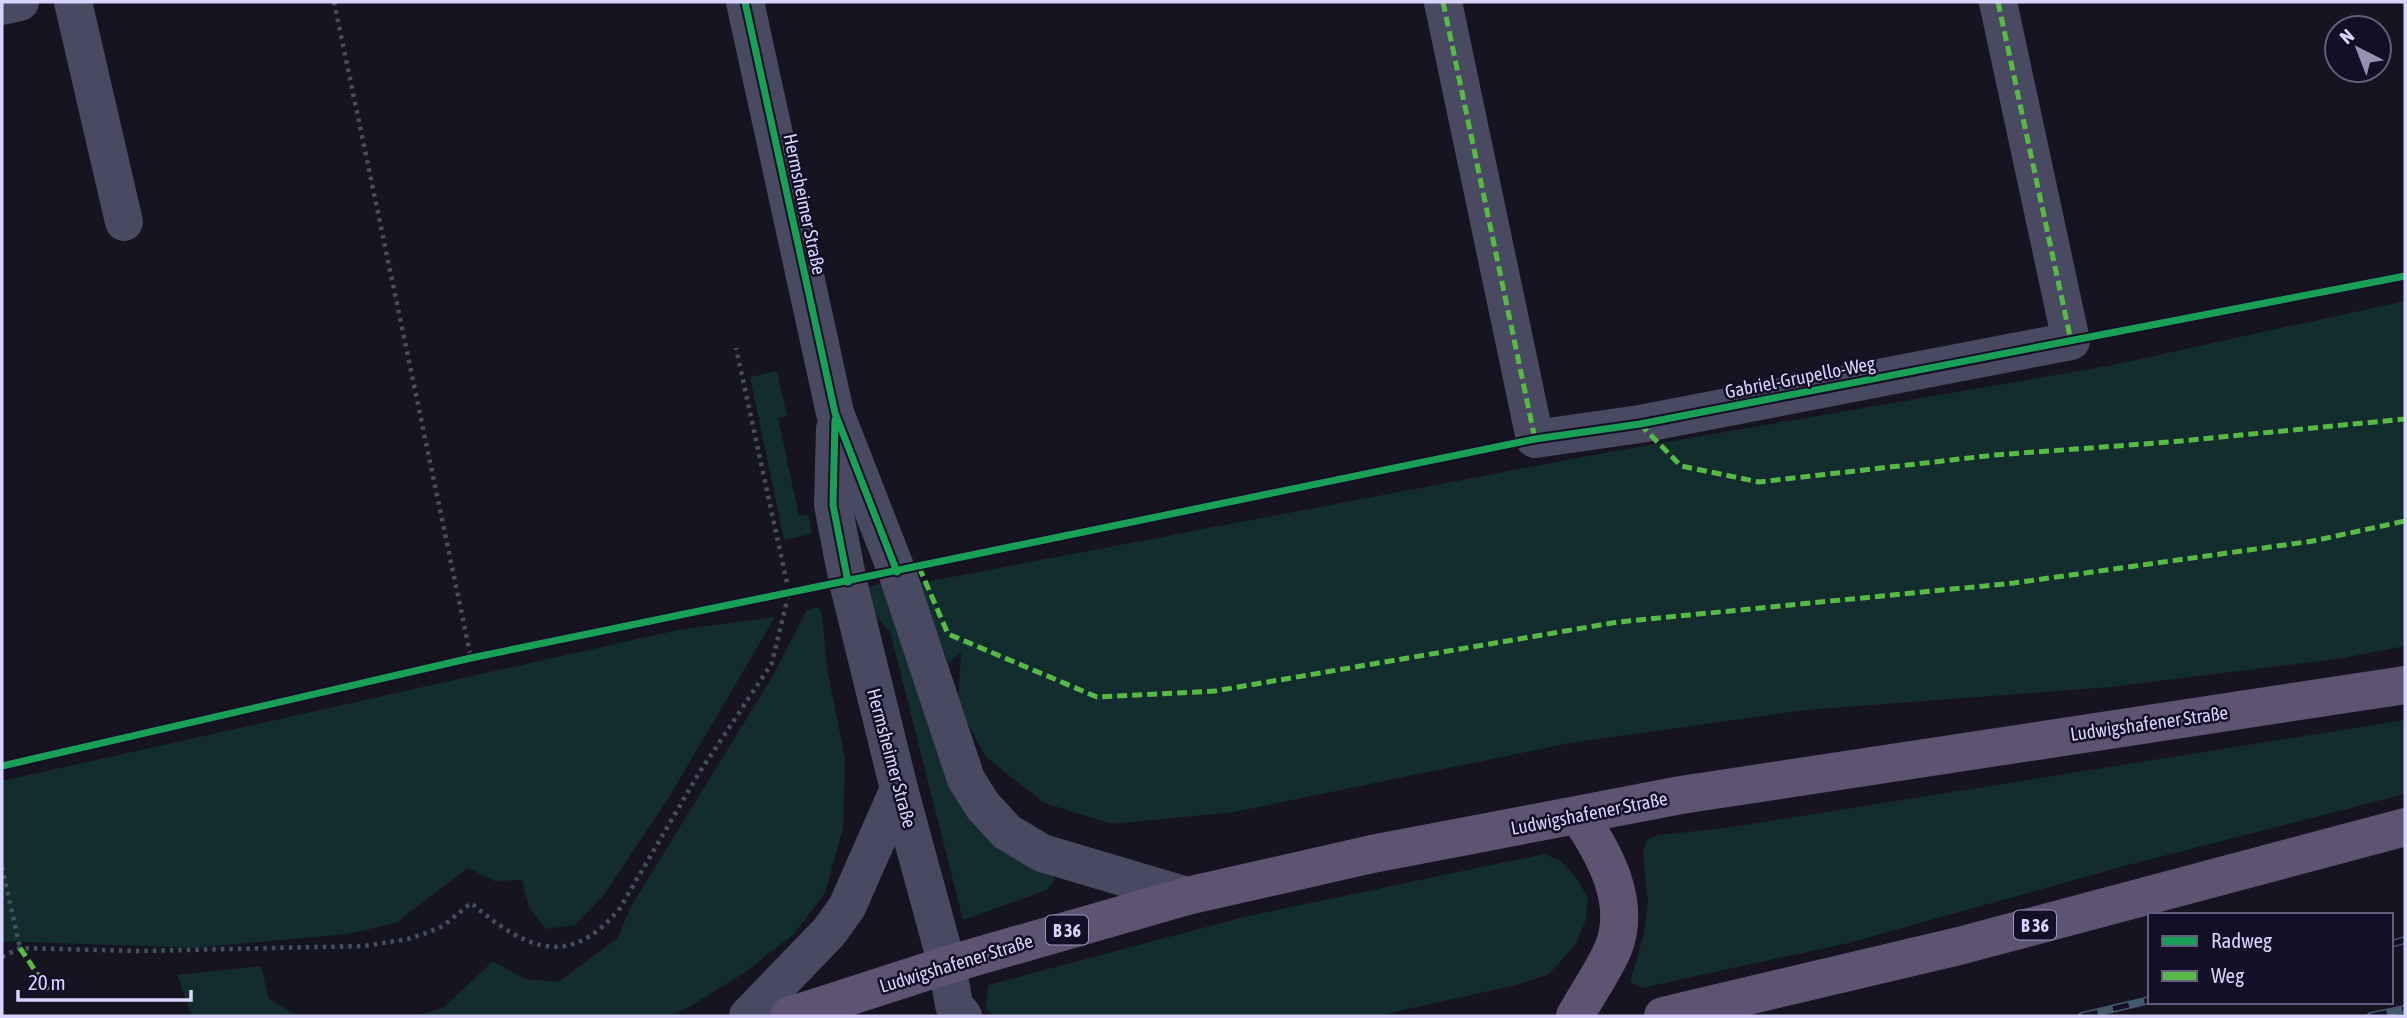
<svg xmlns="http://www.w3.org/2000/svg" width="2407" height="1018" viewBox="0 0 2407 1018" font-family="'Asap Condensed',sans-serif">
	<style>
		.green { fill: #132c2d }
		.lines { fill: none; stroke-linecap: round; stroke-linejoin: round }
		.path { stroke: #44505f; stroke-width: 4.5; stroke-dasharray: 3.5 5; stroke-linecap: butt }
		.minor { stroke: #4a4962; stroke-width: 38 }
		.major { stroke: #5e5373; stroke-width: 38 }
		.rail-casing { stroke: #43596b; stroke-width: 8 }
		.rail { stroke: #130f26; stroke-width: 5; stroke-dasharray: 16; stroke-linecap: butt }
		.quiet { stroke: #58b947; stroke-width: 5; stroke-dasharray: 10 5; stroke-linecap: butt }
		.cycleway-casing { stroke: #130f26; stroke-width: 11 }
		.cycleway { stroke: #1a9f57; stroke-width: 7 }
		.labels { text-anchor: middle; dominant-baseline: central; stroke-width: 5; stroke-linejoin: round; paint-order: stroke }
		.shield { fill: #130f26; stroke: #9e99be; stroke-width: 2 }
		.shield-label { font-size: 18px; font-weight: bold; fill: #d9d4ff }
		.street-label { font-size: 19px; fill: #d9d4ff; stroke: #130f26 }
	</style>
	<rect width="100%" height="100%" fill="#161421"/>
	<g class="green">
		<polygon points="2405,301 2405,646 2344,658 2110,687 1805,710 1570,743 1234,812 1112,824 1044,803 986,757 958,706 961,652 949,663 915,584 1609,452 2108,366"/>
		<polygon points="777,371 787,416 778,418 799,516 808,515 812,534 784,540 750,377"/>
		<polygon points="885,581 956,786 1048,865 1055,879 1047,890 963,920 890,632 868,608 862,590"/>
		<polygon points="812,608 819,608 822,614 827,668 845,759 843,829 825,893 794,934 744,973 689,1007 669,1016 415,1016 443,1008 493,961 525,979 558,982 618,938 630,908 774,674 806,611"/>
		<polygon points="775,617 671,794 604,895 575,925 546,929 529,908 522,880 494,881 468,868 396,923 347,934 193,948 2,941 2,781 678,630"/>
		<polygon points="2405,720 2405,794 2128,865 1848,943 1642,988 1630,982 1644,934 1648,903 1643,853 1647,839 1659,835 1726,828"/>
		<polygon points="1544,854 1561,861 1577,879 1588,898 1585,922 1576,944 1549,974 1517,985 1376,1016 993,1016 986,1008 988,985 1248,916"/>
		<polygon points="261,966 269,999 298,1016 192,1016 177,975"/>
	</g>
	<g class="lines">
		<g class="path">
			<polyline points="334,2 471,658"/>
			<polyline points="2,867 20,948"/>
			<path d="M2,957L20,948L140,951L364,946L408,939L426,933L443,926L471,903C524,948 569,971 620,908L699,773L772,663L789,592L736,348"/>
		</g>
		<g class="minor">
			<polyline points="73,2 124,222"/>
			<polyline points="745,2 835,413 897,572 966,779 983,806 1007,832 1042,853 1187,896"/>
			<polyline points="1443,2 1535,439 1640,424 2071,341 1998,2"/>
			<polyline points="2,6 20,2"/>
			<polyline points="835,429 833,505 848,582 899,789 947,965 954,1005 963,1016"/>
			<polyline points="748,1016 829,932 847,907 899,789"/>
		</g>
		<g class="major">
			<polyline points="789,1016 947,965 1187,896 1372,854 1681,795 2405,685"/>
			<path d="M1575,1016C1587,994 1603,972 1613,949C1632,902 1604,853 1579,816"/>
			<polyline points="1663,1016 1959,946 2405,827"/>
		</g>
		<g class="rail-casing">
			<g id="rail">
				<polyline points="2391,944 2405,940"/>
				<polyline points="2082,1016 2150,1000"/>
				<polyline points="2371,1016 2405,1009"/>
			</g>
		</g>
		<use href="#rail" class="rail"/>
		<g class="quiet">
			<polyline points="1443,2 1535,439"/>
			<polyline points="1998,2 2071,341"/>
			<polyline points="1640,424 1681,466 1759,482 1995,455 2170,442 2405,419"/>
			<polyline points="919,567 948,634 1097,697 1215,691 1618,622 2014,583 2313,541 2405,521"/>
			<polyline points="20,948 48,990"/>
		</g>
		<g class="cycleway-casing">
			<g id="cycleway">
				<polyline points="745,2 835,413 897,572"/>
				<polyline points="835,420 833,505 848,582"/>
				<polyline points="2,766 471,658 1535,439 1640,424 2405,276"/>
			</g>
		</g>
		<use href="#cycleway" class="cycleway"/>
	</g>
	<g class="labels">
		<g class="shield">
			<rect x="2014" y="910.5" width="42" height="29" rx="5"/>
			<rect x="1046" y="915.5" width="42" height="29" rx="5"/>
		</g>
		<g class="shield-label">
			<text x="2035" y="925">B 36</text>
			<text x="1067" y="930">B 36</text>
		</g>
		<g class="street-label">
			<text transform="translate(805 204) rotate(78)">Hermsheimer Straße</text>
			<text transform="translate(1800 377) rotate(-11)">Gabriel-Grupello-Weg</text>
			<text transform="translate(2149 723) rotate(-8)">Ludwigshafener Straße</text>
			<text transform="translate(892 758) rotate(75)">Hermsheimer Straße</text>
			<text transform="translate(1589 813) rotate(-11)">Ludwigshafener Straße</text>
			<text transform="translate(956 963) rotate(-17)">Ludwigshafener Straße</text>
		</g>
	</g>
	<rect width="2407" height="1018" fill="none" stroke="#d9d4ff" stroke-width="7"/>
	<rect x="2148" y="913" width="245" height="91" fill="#130f26" stroke="#625e7d" stroke-width="2"/>
	<rect x="2162" y="936" width="35" height="10" fill="#1a9f57" stroke="#625e7d" stroke-width="2"/>
	<text x="2211" y="948" font-size="21" fill="#d9d4ff">Radweg</text>
	<rect x="2162" y="971" width="35" height="10" fill="#58b947" stroke="#625e7d" stroke-width="2"/>
	<text x="2211" y="983" font-size="21" fill="#d9d4ff">Weg</text>
	<g transform="translate(2358 49) rotate(318)"><circle r="33" fill="#130f26" stroke="#625e7d" stroke-width="2"/>
	<path d="M0-5L12 26L0 18L-12 26Z" fill="#9591b1"/>
	<text y="-10" font-size="19" font-weight="bold" text-anchor="middle" fill="#d9d4ff">N</text>
	</g>
	<path d="M18 990v10h173v-10" fill="none" stroke="#d9d4ff" stroke-width="3.5"/>
	<text x="28" y="990" font-size="21" fill="#d9d4ff" stroke="#130f26" stroke-width="5" paint-order="stroke">20 m</text>
</svg>
